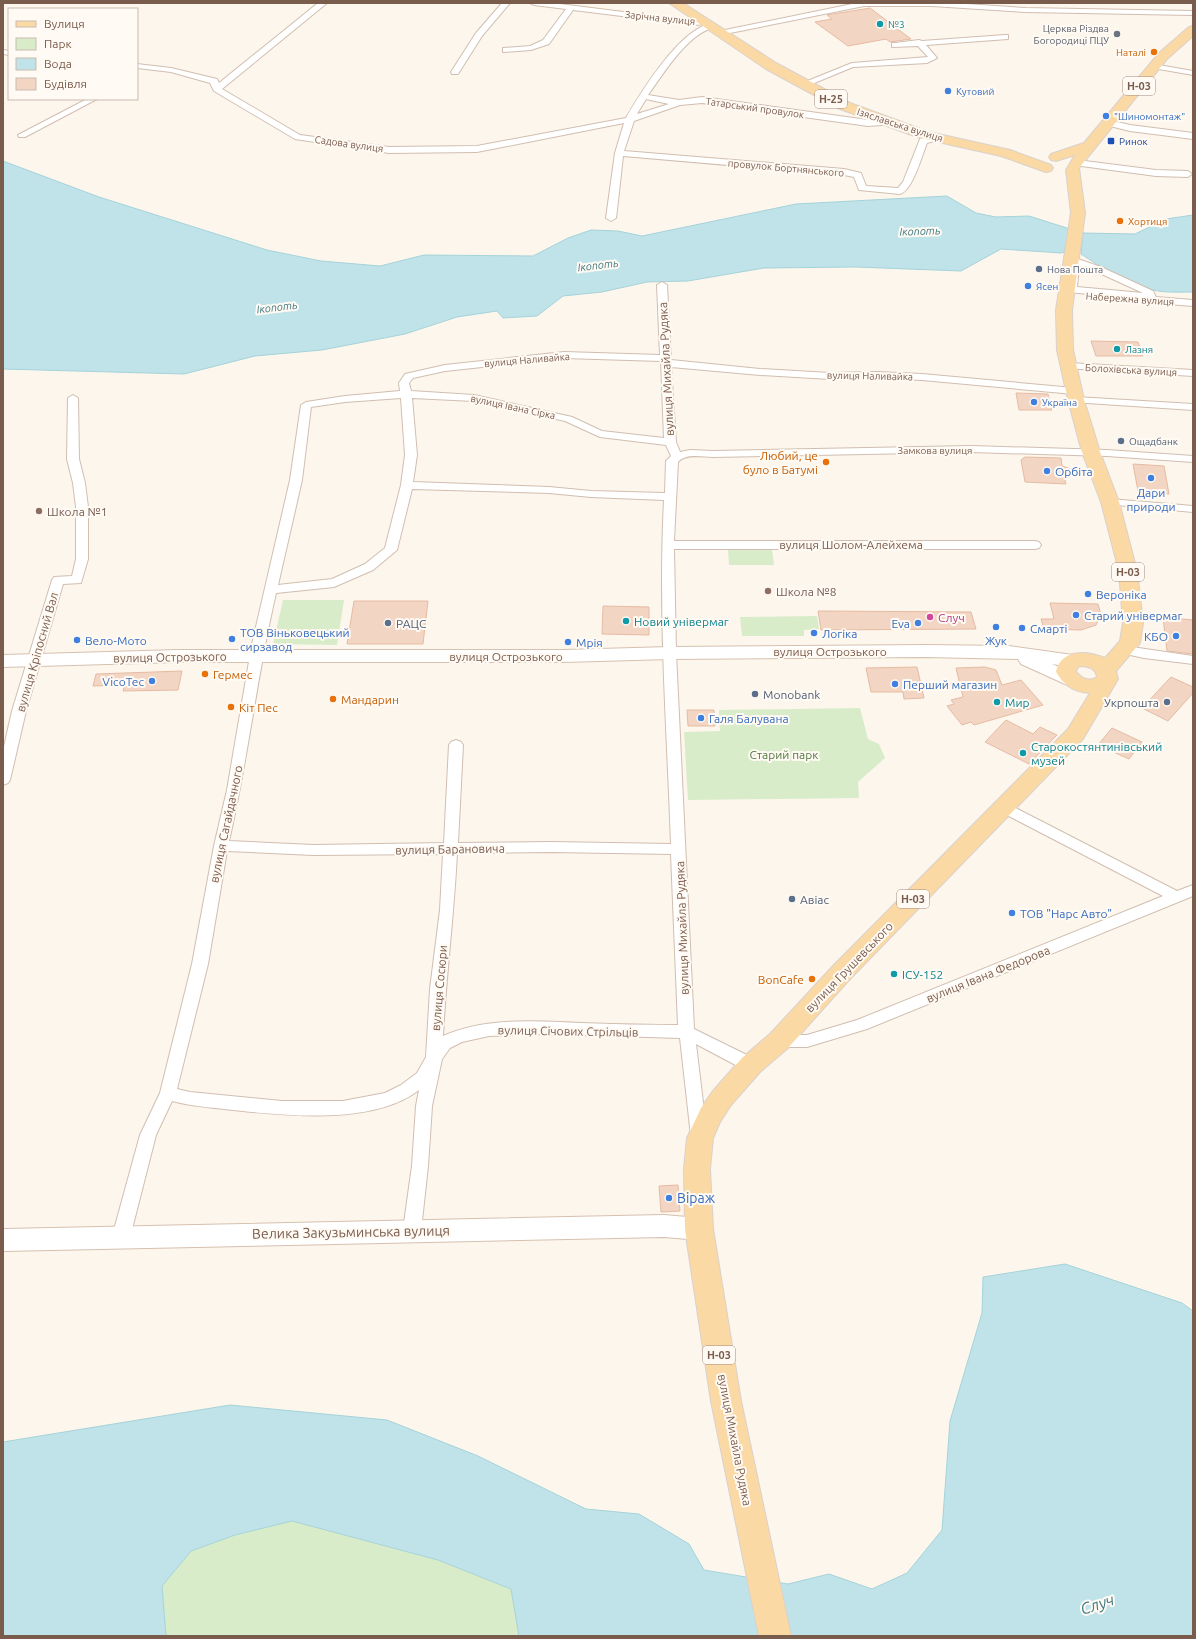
<svg xmlns="http://www.w3.org/2000/svg" width="1196" height="1639" viewBox="0 0 1196 1639" font-family="Ubuntu,sans-serif">
	<style>
		.green { fill: #d8ecc9 }
		.water { fill: #bfe3e8; stroke: #a5d3da }
		.building { fill: #f3d5c3; stroke: #e6bba3 }
		.lines { fill: none; stroke-linecap: round; stroke-linejoin: round }
		.street-casing { stroke: #d1beb0; stroke-width: 2 }
		.secondary-casing { stroke: #d6c0b0; stroke-width: 2 }
		.primary-casing { stroke: #dad1cd; stroke-width: 2 }
		.street { fill: #fff; fill-rule: evenodd }
		.secondary { fill: #fff; fill-rule: evenodd }
		.primary { fill: #fbd9a5; fill-rule: evenodd }
		.culture-dot { fill: #0f9aa8; stroke: #fffaf3; stroke-width: 1.5 }
		.worship-dot { fill: #6b7280; stroke: #fffaf3; stroke-width: 1.5 }
		.food-dot { fill: #e8710a; stroke: #fffaf3; stroke-width: 1.5 }
		.shop-dot { fill: #3f7fe0; stroke: #fffaf3; stroke-width: 1.5 }
		.transit-dot { fill: #1a4fb4; stroke: #fffaf3; stroke-width: 1.5 }
		.service-dot { fill: #5c6f8a; stroke: #fffaf3; stroke-width: 1.5 }
		.education-dot { fill: #8d6e63; stroke: #fffaf3; stroke-width: 1.5 }
		.hotel-dot { fill: #d1479c; stroke: #fffaf3; stroke-width: 1.5 }
		.labels { text-anchor: middle; dominant-baseline: central; stroke-width: 4; stroke-linejoin: round; paint-order: stroke }
		.far-street-label { font-size: 10px; fill: #7a5c4d; stroke: #fffaf3 }
		.far-culture-label { font-size: 10px; fill: #0d838f; stroke: #fffaf3; text-anchor: start }
		.far-worship-label { font-size: 10px; fill: #5b616d; stroke: #fffaf3; text-anchor: end }
		.far-food-label { font-size: 10px; fill: #c56008; stroke: #fffaf3; text-anchor: end }
		.far-shop-label { font-size: 10px; fill: #366cbe; stroke: #fffaf3; text-anchor: start }
		.far-transit-label { font-size: 10px; fill: #164399; stroke: #fffaf3; text-anchor: start }
		.far-service-label { font-size: 10px; fill: #4e5e75; stroke: #fffaf3; text-anchor: start }
		.shield { fill: #fffaf3; stroke: #a28b7f; stroke-width: 1 }
		.shield-label { font-size: 11px; font-weight: bold; fill: #7a5c4d }
		.far-water-label { font-size: 11px; font-style: italic; fill: #437c86; stroke: #fffaf3 }
		.street-label { font-size: 12px; fill: #7a5c4d; stroke: #fffaf3 }
		.food-label { font-size: 12px; fill: #c56008; stroke: #fffaf3; text-anchor: start }
		.shop-label { font-size: 12px; fill: #366cbe; stroke: #fffaf3; text-anchor: start }
		.education-label { font-size: 12px; fill: #785e54; stroke: #fffaf3; text-anchor: start }
		.hotel-label { font-size: 12px; fill: #b23c85; stroke: #fffaf3; text-anchor: start }
		.culture-label { font-size: 12px; fill: #0d838f; stroke: #fffaf3; text-anchor: start }
		.service-label { font-size: 12px; fill: #4e5e75; stroke: #fffaf3; text-anchor: start }
		.park-label { font-size: 12px; fill: #537a41; stroke: #fffaf3 }
		.near-shop-label { font-size: 14px; fill: #366cbe; stroke: #fffaf3; text-anchor: start }
		.near-street-label { font-size: 14px; fill: #7a5c4d; stroke: #fffaf3 }
		.near-water-label { font-size: 16px; font-style: italic; fill: #437c86; stroke: #fffaf3 }
	</style>
	<rect width="100%" height="100%" fill="#fdf6ec"/>
	<g class="green">
		<polygon points="728,549 772,549 774,565 729,565"/>
		<polygon points="283,600 344,600 337,645 273,644"/>
		<polygon points="817,616 819,629 804,630 804,636 742,636 740,617"/>
		<polygon points="860,708 868,739 879,744 885,758 858,782 859,798 688,800 684,732 720,731 719,710"/>
		<polygon points="292,1521 438,1560 511,1589 519,1636 166,1636 162,1586 191,1551 235,1535"/>
	</g>
	<g class="water">
		<polygon points="3,161 99,197 267,250 321,261 380,266 424,255 533,256 568,238 591,230 618,231 642,236 796,204 947,196 976,213 996,217 1029,216 1070,229 1064,252 1061,253 1001,249 961,271 856,267 764,268 688,281 647,282 602,292 563,296 537,316 503,318 497,311 457,317 405,334 322,350 255,356 184,374 3,369"/>
		<path d="M1193,215V292C1180,292 1165,293 1153,290C1131,286 1099,266 1081,254L1083,233L1135,234L1166,219Z"/>
		<polygon points="1065,1264 1182,1303 1193,1311 1193,1636 519,1636 511,1589 438,1560 292,1521 235,1535 191,1551 162,1586 166,1636 3,1636 3,1442 230,1405 387,1420 478,1456 586,1509 639,1514 689,1544 704,1570 788,1584 829,1574 872,1589 907,1573 942,1530 950,1421 982,1313 983,1277"/>
	</g>
	<g class="building">
		<polygon points="870,8 911,39 890,42 886,39 848,46 815,22 832,19 827,15"/>
		<polygon points="1091,341 1138,342 1143,356 1096,356"/>
		<polygon points="1016,393 1048,394 1052,410 1019,410"/>
		<polygon points="1025,457 1061,458 1062,466 1077,471 1064,477 1066,484 1025,482 1021,460"/>
		<polygon points="1133,464 1164,466 1169,494 1138,491"/>
		<polygon points="354,601 428,601 423,644 347,644"/>
		<polygon points="1050,603 1098,604 1101,615 1096,625 1081,630 1044,629 1041,619 1054,619"/>
		<polygon points="603,606 649,607 649,635 602,634"/>
		<polygon points="818,611 971,612 976,629 821,630"/>
		<polygon points="1163,617 1193,620 1193,654 1167,651"/>
		<polygon points="917,667 924,698 904,699 903,692 871,692 866,668"/>
		<polygon points="985,667 996,670 1002,685 1021,680 1043,705 974,725 971,722 962,725 947,706 954,704 951,700 963,697 956,668"/>
		<polygon points="182,671 178,690 123,691 125,685 93,686 96,674"/>
		<polygon points="1171,677 1193,687 1193,693 1168,721 1142,708"/>
		<polygon points="687,710 714,710 715,726 688,726"/>
		<polygon points="1006,720 1033,734 1040,727 1057,735 1029,764 985,742"/>
		<polygon points="1112,728 1142,742 1129,759 1098,745"/>
		<polygon points="678,1185 680,1211 661,1212 659,1186"/>
	</g>
	<g class="lines">
		<g class="street-casing">
			<g id="street">
				<path d="M318,3H327L222,89L300,135L389,147L477,146L626,118C641,92 678,32 709,24L713,26L712,28C686,36 664,73 648,95L679,100L702,97L868,120H877L884,117L888,120L882,125L868,126L702,103L680,105L634,121L624,151L844,169L861,173L866,186L898,188L903,182L920,139L935,135L939,138L938,140L927,143C922,155 913,190 900,194L859,190L854,177L844,175L623,156L617,210L616,218L611,221L606,218L615,153L624,123L477,152L389,153L295,139L214,91L210,83L171,72L137,68V64L171,68L217,79L219,83ZM646,99L669,104L637,114Z"/>
				<polygon points="502,3 510,3 482,36 458,74 452,74 451,72 476,33"/>
				<polygon points="530,3 552,3 695,21 702,20 706,22 705,24 695,25 573,10 549,44 531,50 503,52 503,48 530,46 543,40 566,9 534,5"/>
				<polygon points="857,3 952,3 1025,8 1193,11 1193,15 1025,12 932,6 864,6 720,35 716,33 720,31"/>
				<polygon points="1005,35 1008,35 1008,39 926,45 937,58 927,63 853,67 807,86 801,86 800,84 852,63 928,57 918,46 892,47 892,43 895,43 919,40 922,41"/>
				<polygon points="3,50 9,51 9,55 3,54"/>
				<polygon points="1153,64 1193,71 1193,75 1153,68"/>
				<polygon points="87,99 97,99 25,137 19,137 18,135"/>
				<polygon points="1109,120 1130,125 1193,133 1193,139 1130,131 1106,125 1105,123"/>
				<polygon points="1077,160 1156,170 1188,171 1192,174 1188,177 1156,176 1074,165 1073,163 1074,161"/>
				<path d="M1075,258L1101,267L1153,291L1156,297L1193,300V306L1142,302L1138,301L1137,299L1069,292L1067,290L1070,261ZM1079,266L1095,271L1143,293L1077,287Z"/>
				<path d="M662,282L667,285L671,360L760,369L830,373L877,372L922,374L1074,388L1079,391L1074,394L922,380L877,378L830,379L760,375L671,367L676,442L680,452L690,450L713,451L971,446L1107,450L1193,456V462L1107,456L971,452L713,457C702,457 686,453 678,462L674,541H1035L1039,542L1041,545L1039,548L1035,549H674L676,653L694,1029L757,1060L759,1065L757,1070L751,1072L745,1070L696,1044L707,1136L705,1141L699,1143L693,1141L691,1136L680,1038L547,1034L489,1036L462,1042L450,1048L442,1059L432,1106L428,1166L421,1230L418,1235L412,1238L406,1235L403,1230L412,1166L416,1106L419,1090C375,1124 294,1116 242,1111C218,1108 195,1107 172,1101L156,1135L130,1237L127,1242L121,1245L115,1242L112,1237L140,1135L160,1093L192,964L214,846L227,790L252,644L290,480L301,405L306,402L345,396L400,391L399,383L405,374L445,365L564,352L660,355L657,285ZM564,358L661,361L664,438L602,431L572,417L474,395L411,391L409,383L413,378L445,371ZM401,398L405,455L401,485L385,548L365,564L332,579L278,585L302,480L311,407L345,402ZM412,398L474,401L565,421L600,437L666,445L671,456L666,461L665,493L591,491L549,487L413,482L417,455ZM412,489L549,493L591,497L664,500C658,614 667,729 671,844L552,842L458,843L463,745L461,742L456,740L451,742L449,745L444,843L313,845L229,841C248,759 257,675 276,593L334,587L373,570L397,550ZM227,851L313,855L443,854L440,910L430,989L426,1057L417,1073L401,1085L385,1093L343,1101H282L190,1092L177,1089L208,964ZM552,852L671,854L678,1025C646,1025 613,1024 581,1023C536,1021 485,1017 443,1036C446,975 454,915 457,853Z"/>
				<polygon points="1069,363 1193,370 1193,376 1065,368 1064,366 1065,364"/>
				<polygon points="73,395 78,398 79,459 85,483 88,507 88,559 81,583 63,584 26,711 10,780 8,783 3,785 3,751 12,711 52,580 54,577 72,576 76,559 76,507 73,483 67,459 68,398"/>
				<polygon points="1076,397 1193,404 1193,410 1072,402 1071,400"/>
				<polygon points="1110,499 1193,506 1193,512 1106,504 1104,502 1106,500"/>
				<polygon points="1125,646 1193,656 1193,664 1144,658 1121,653 1119,650 1121,647"/>
				<polygon points="1004,802 1177,891 1193,885 1193,896 867,1029 807,1047 779,1047 773,1045 771,1041 773,1037 779,1035 807,1035 857,1020 1163,896 999,811 997,807 999,803"/>
			</g>
		</g>
		<g class="secondary-casing">
			<g id="secondary">
				<polygon points="926,645 1009,646 1073,655 1079,657 1082,661 1079,665 1073,667 1052,664 1079,676 1081,680 1079,684 1072,686 1065,684 1021,664 1018,659 926,657 670,659 563,662 178,662 3,667 3,655 178,650 563,650 670,647"/>
				<polygon points="664,1215 699,1218 708,1221 711,1229 708,1237 699,1240 664,1237 3,1251 3,1229"/>
			</g>
		</g>
		<g class="primary-casing">
			<g id="primary">
				<polygon points="669,3 683,3 776,63 850,103 929,132 1010,150 1051,165 1053,168 1051,171 1046,172 1001,156 920,138 840,109 766,69"/>
				<path d="M1193,26V36L1167,59L1079,168L1085,213L1072,310L1073,350L1084,400L1100,452L1119,502L1137,571L1143,623L1140,643L1116,671L1118,679L1083,739L849,980L788,1048L760,1072L731,1105L720,1122L713,1138L710,1169L713,1229L741,1401L791,1636H759L711,1401L685,1229L684,1169L687,1138L701,1108L713,1091L742,1058L770,1034L833,966L1068,729L1090,693C1073,692 1064,685 1056,672C1061,648 1088,651 1105,658L1120,641L1123,623L1119,571L1101,502L1082,452L1068,400L1057,350L1056,310L1071,213L1066,170L1075,155L1056,161L1051,160L1049,157L1051,154L1084,143L1159,53L1189,27ZM1080,666C1088,666 1096,668 1097,677C1089,682 1082,679 1076,672L1077,668Z"/>
			</g>
		</g>
		<use href="#street" class="street"/>
		<use href="#secondary" class="secondary"/>
		<use href="#primary" class="primary"/>
	</g>
	<g class="culture-dot">
		<circle cx="880" cy="24" r="4"/>
		<circle cx="1117" cy="349" r="4"/>
		<circle cx="626" cy="621" r="4"/>
		<circle cx="997" cy="702" r="4"/>
		<circle cx="1023" cy="753" r="4"/>
		<circle cx="894" cy="974" r="4"/>
	</g>
	<circle class="worship-dot" cx="1117" cy="34" r="4"/>
	<g class="food-dot">
		<circle cx="1154" cy="52" r="4"/>
		<circle cx="1120" cy="221" r="4"/>
		<circle cx="826" cy="462" r="4"/>
		<circle cx="205" cy="674" r="4"/>
		<circle cx="333" cy="699" r="4"/>
		<circle cx="231" cy="707" r="4"/>
		<circle cx="812" cy="979" r="4"/>
	</g>
	<g class="shop-dot">
		<circle cx="948" cy="91" r="4"/>
		<circle cx="1106" cy="116" r="4"/>
		<circle cx="1028" cy="286" r="4"/>
		<circle cx="1034" cy="402" r="4"/>
		<circle cx="1047" cy="471" r="4"/>
		<circle cx="1151" cy="478" r="4"/>
		<circle cx="1088" cy="594" r="4"/>
		<circle cx="1076" cy="615" r="4"/>
		<circle cx="918" cy="623" r="4"/>
		<circle cx="996" cy="627" r="4"/>
		<circle cx="1022" cy="628" r="4"/>
		<circle cx="814" cy="633" r="4"/>
		<circle cx="1176" cy="636" r="4"/>
		<circle cx="232" cy="639" r="4"/>
		<circle cx="77" cy="640" r="4"/>
		<circle cx="568" cy="642" r="4"/>
		<circle cx="152" cy="681" r="4"/>
		<circle cx="895" cy="684" r="4"/>
		<circle cx="701" cy="718" r="4"/>
		<circle cx="1012" cy="913" r="4"/>
		<circle cx="669" cy="1198" r="4"/>
	</g>
	<rect class="transit-dot" x="1107" y="137" width="8" height="8" rx="2"/>
	<g class="service-dot">
		<circle cx="1039" cy="269" r="4"/>
		<circle cx="1121" cy="441" r="4"/>
		<circle cx="388" cy="623" r="4"/>
		<circle cx="755" cy="694" r="4"/>
		<circle cx="1167" cy="702" r="4"/>
		<circle cx="792" cy="899" r="4"/>
	</g>
	<g class="education-dot">
		<circle cx="39" cy="511" r="4"/>
		<circle cx="768" cy="591" r="4"/>
	</g>
	<circle class="hotel-dot" cx="930" cy="617" r="4"/>
	<g class="labels">
		<g class="far-street-label">
			<text transform="translate(660 18) rotate(6)">Зарічна вулиця</text>
			<text transform="translate(755 108) rotate(8)">Татарський провулок</text>
			<text transform="translate(900 125) rotate(18)">Ізяславська вулиця</text>
			<text transform="translate(349 144) rotate(8)">Садова вулиця</text>
			<text transform="translate(786 168) rotate(5)">провулок Бортнянського</text>
			<text transform="translate(1130 299) rotate(4)">Набережна вулиця</text>
			<text transform="translate(527 360) rotate(-5)">вулиця Наливайка</text>
			<text transform="translate(1131 370) rotate(3)">Болохівська вулиця</text>
			<text transform="translate(870 376) rotate(1)">вулиця Наливайка</text>
			<text transform="translate(513 407) rotate(12)">вулиця Івана Сірка</text>
			<text x="935" y="450">Замкова вулиця</text>
		</g>
		<g class="far-culture-label">
			<text x="888" y="24">№3</text>
			<text x="1125" y="349">Лазня</text>
		</g>
		<g class="far-worship-label">
			<text x="1109" y="28">Церква Різдва<tspan x="1109" dy="12">Богородиці ПЦУ</tspan></text>
		</g>
		<g class="far-food-label">
			<text x="1146" y="52">Наталі</text>
			<text x="1128" y="221" text-anchor="start">Хортиця</text>
		</g>
		<g class="far-shop-label">
			<text x="956" y="91">Кутовий</text>
			<text x="1114" y="116">"Шиномонтаж"</text>
			<text x="1036" y="286">Ясен</text>
			<text x="1042" y="402">Україна</text>
		</g>
		<g class="far-transit-label">
			<text x="1119" y="141">Ринок</text>
		</g>
		<g class="far-service-label">
			<text x="1047" y="269">Нова Пошта</text>
			<text x="1129" y="441">Ощадбанк</text>
		</g>
		<g class="shield">
			<rect x="1123" y="77" width="32" height="18" rx="3"/>
			<rect x="815" y="90" width="32" height="18" rx="3"/>
			<rect x="1112" y="563" width="32" height="18" rx="3"/>
			<rect x="897" y="890" width="32" height="18" rx="3"/>
			<rect x="703" y="1346" width="32" height="18" rx="3"/>
		</g>
		<g class="shield-label">
			<text x="1139" y="86">Н-03</text>
			<text x="831" y="99">Н-25</text>
			<text x="1128" y="572">Н-03</text>
			<text x="913" y="899">Н-03</text>
			<text x="719" y="1355">Н-03</text>
		</g>
		<g class="far-water-label">
			<text transform="translate(920 231) rotate(-2)">Ікопоть</text>
			<text transform="translate(598 265) rotate(-7)">Ікопоть</text>
			<text transform="translate(277 307) rotate(-7)">Ікопоть</text>
		</g>
		<g class="street-label">
			<text transform="translate(666 369) rotate(-93)">вулиця Михайла Рудяка</text>
			<text x="851" y="544">вулиця Шолом-Алейхема</text>
			<text x="830" y="651">вулиця Острозького</text>
			<text transform="translate(37 652) rotate(-74)">вулиця Кріпосний Вал</text>
			<text x="506" y="656">вулиця Острозького</text>
			<text transform="translate(170 657) rotate(-1)">вулиця Острозького</text>
			<text transform="translate(226 824) rotate(-78)">вулиця Сагайдачного</text>
			<text transform="translate(450 849) rotate(-1)">вулиця Барановича</text>
			<text transform="translate(682 928) rotate(-92)">вулиця Михайла Рудяка</text>
			<text transform="translate(849 967) rotate(-46)">вулиця Грушевського</text>
			<text transform="translate(988 974) rotate(-22)">вулиця Івана Федорова</text>
			<text transform="translate(439 988) rotate(-85)">вулиця Сосюри</text>
			<text transform="translate(568 1031) rotate(1)">вулиця Січових Стрільців</text>
			<text transform="translate(735 1440) rotate(79)">вулиця Михайла Рудяка</text>
		</g>
		<g class="food-label">
			<text x="818" y="455" text-anchor="end">Любий, це<tspan x="818" dy="14">було в Батумі</tspan></text>
			<text x="213" y="674">Гермес</text>
			<text x="341" y="699">Мандарин</text>
			<text x="239" y="707">Кіт Пес</text>
			<text x="804" y="979" text-anchor="end">BonCafe</text>
		</g>
		<g class="shop-label">
			<text x="1055" y="471">Орбіта</text>
			<text x="1151" y="492" text-anchor="middle">Дари<tspan x="1151" dy="14">природи</tspan></text>
			<text x="1096" y="594">Вероніка</text>
			<text x="1084" y="615">Старий універмаг</text>
			<text x="910" y="623" text-anchor="end">Eva</text>
			<text x="1030" y="628">Смарті</text>
			<text x="240" y="632">ТОВ Віньковецький<tspan x="240" dy="14">сирзавод</tspan></text>
			<text x="822" y="633">Логіка</text>
			<text x="1168" y="636" text-anchor="end">КБО</text>
			<text x="85" y="640">Вело-Мото</text>
			<text x="996" y="640" text-anchor="middle">Жук</text>
			<text x="576" y="642">Мрія</text>
			<text x="144" y="681" text-anchor="end">VicoTec</text>
			<text x="903" y="684">Перший магазин</text>
			<text x="709" y="718">Галя Балувана</text>
			<text x="1020" y="913">ТОВ "Нарс Авто"</text>
		</g>
		<g class="education-label">
			<text x="47" y="511">Школа №1</text>
			<text x="776" y="591">Школа №8</text>
		</g>
		<g class="hotel-label">
			<text x="938" y="617">Случ</text>
		</g>
		<g class="culture-label">
			<text x="634" y="621">Новий універмаг</text>
			<text x="1005" y="702">Мир</text>
			<text x="1031" y="746">Старокостянтинівський<tspan x="1031" dy="14">музей</tspan></text>
			<text x="902" y="974">ІСУ-152</text>
		</g>
		<g class="service-label">
			<text x="396" y="623">РАЦС</text>
			<text x="763" y="694">Monobank</text>
			<text x="1159" y="702" text-anchor="end">Укрпошта</text>
			<text x="800" y="899">Авіас</text>
		</g>
		<g class="park-label">
			<text x="784" y="754">Старий парк</text>
		</g>
		<g class="near-shop-label">
			<text x="677" y="1198">Віраж</text>
		</g>
		<g class="near-street-label">
			<text transform="translate(351 1232) rotate(-1)">Велика Закузьминська вулиця</text>
		</g>
		<g class="near-water-label">
			<text transform="translate(1097 1604) rotate(-18)">Случ</text>
		</g>
	</g>
	<rect width="1196" height="1639" fill="none" stroke="#7a5c4d" stroke-width="8"/>
	<rect x="8" y="8" width="130" height="92" fill="#fffaf3" stroke="#cabbb1"/>
	<rect x="16" y="21" width="20" height="6" fill="#fbd9a5" stroke="#cabbb1"/>
	<text x="44" y="28" font-size="12" fill="#7a5c4d">Вулиця</text>
	<rect x="16" y="38" width="20" height="12" fill="#d8ecc9" stroke="#cabbb1"/>
	<text x="44" y="48" font-size="12" fill="#7a5c4d">Парк</text>
	<rect x="16" y="58" width="20" height="12" fill="#bfe3e8" stroke="#cabbb1"/>
	<text x="44" y="68" font-size="12" fill="#7a5c4d">Вода</text>
	<rect x="16" y="78" width="20" height="12" fill="#f3d5c3" stroke="#cabbb1"/>
	<text x="44" y="88" font-size="12" fill="#7a5c4d">Будівля</text>
</svg>
